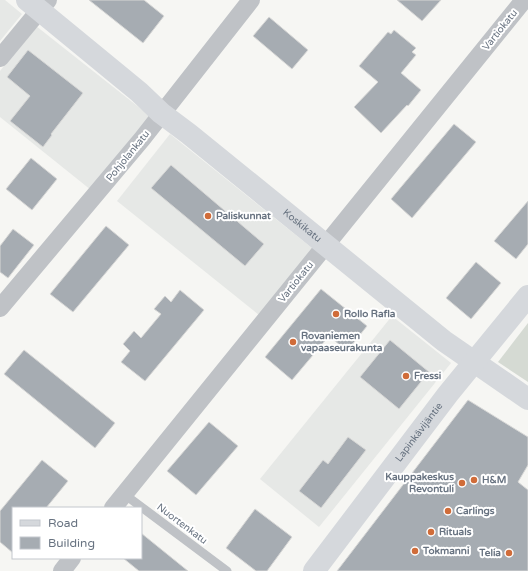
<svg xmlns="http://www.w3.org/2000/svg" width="528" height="571" viewBox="0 0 528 571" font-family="'Varela Round',sans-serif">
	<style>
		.built { fill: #e6e8e6 }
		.green { fill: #d5dad3 }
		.building { fill: #a6acb2; stroke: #d7d7d6 }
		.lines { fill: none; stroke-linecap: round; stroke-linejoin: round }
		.lane { stroke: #bfc2c6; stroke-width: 9 }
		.street { stroke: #bfc2c6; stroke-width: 18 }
		.secondary { stroke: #d5d8dc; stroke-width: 22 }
		.poi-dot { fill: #d06c39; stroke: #fff; stroke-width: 1.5 }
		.labels { text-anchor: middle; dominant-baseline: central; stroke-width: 4; stroke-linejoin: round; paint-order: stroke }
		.street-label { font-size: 10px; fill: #687381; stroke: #fff }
		.poi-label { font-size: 10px; font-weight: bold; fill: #687381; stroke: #fff; text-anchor: start }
	</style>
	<rect width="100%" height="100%" fill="#f6f6f3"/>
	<g class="built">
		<polygon points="0,0 5,0 22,14 0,41"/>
		<polygon points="36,26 155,120 96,194 0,117 0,71"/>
		<polygon points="170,134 317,252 264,319 117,201"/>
		<polygon points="392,316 451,363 319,527 260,479"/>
	</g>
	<polygon class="green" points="528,323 528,382 498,362"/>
	<g class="building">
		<polygon points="89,0 144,0 164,16 143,43"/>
		<polygon points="397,0 441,0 422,21"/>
		<polygon points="269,17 308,50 292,69 253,36"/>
		<polygon points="394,30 416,48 412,52 416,55 401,73 421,90 408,106 407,105 381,133 354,107 378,82 359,66 388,32 391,34"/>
		<polygon points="28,50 83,93 51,134 52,135 43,147 10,121 30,96 7,77"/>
		<polygon points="454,124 476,142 412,218 391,199"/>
		<polygon points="31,158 57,179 32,210 6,189"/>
		<polygon points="171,165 264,244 245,266 151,188"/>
		<polygon points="528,201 528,244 516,259 494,241"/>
		<polygon points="106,226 129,245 73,312 50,294"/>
		<polygon points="13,229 34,245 8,278 0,272 0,246"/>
		<polygon points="476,262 501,283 471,319 446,298"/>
		<polygon points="321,289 367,326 347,351 329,336 292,380 265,357"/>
		<polygon points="180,290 204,310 145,381 121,362 130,351 123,344 134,331 141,338 161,314 154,309 165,296 171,302"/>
		<polygon points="390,340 429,372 399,409 360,377"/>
		<polygon points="24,350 115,423 95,448 4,374"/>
		<polygon points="468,400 528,437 528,465 518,482 528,490 528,571 337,571"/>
		<polygon points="209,422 238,446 196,495 167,471"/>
		<polygon points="348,437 366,450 321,508 299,491 323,460 328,464"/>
		<polygon points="42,460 68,481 46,508 13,508 13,553 0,542 0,511"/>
		<polygon points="255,509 292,537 267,571 256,571 226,548"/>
		<polygon points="141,533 188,571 139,571 123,558 141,558"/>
	</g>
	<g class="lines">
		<polyline class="lane" points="124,494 227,571"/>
		<g class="street">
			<polyline points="0,58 48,0"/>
			<polyline points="0,308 142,139 251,0"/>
			<polyline points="113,508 524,0"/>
			<polyline points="62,571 72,558"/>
		</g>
		<g class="secondary">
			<path id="s1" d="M27,0L139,92L161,113L189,134L444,341L528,399"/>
			<path id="s2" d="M314,571L448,394L528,296"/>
		</g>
	</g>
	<g class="poi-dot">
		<circle cx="208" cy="216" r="4"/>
		<circle cx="336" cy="314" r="4"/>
		<circle cx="293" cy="342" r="4"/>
		<circle cx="406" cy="376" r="4"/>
		<circle cx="474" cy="480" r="4"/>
		<circle cx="462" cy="483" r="4"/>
		<circle cx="448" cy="511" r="4"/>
		<circle cx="431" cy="532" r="4"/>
		<circle cx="415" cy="551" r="4"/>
		<circle cx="509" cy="553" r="4"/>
	</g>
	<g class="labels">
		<g class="street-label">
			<text transform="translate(500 30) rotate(-51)">Vartiokatu</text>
			<text transform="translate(128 156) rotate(-51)">Pohjolankatu</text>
			<text stroke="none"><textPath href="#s1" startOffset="356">Koskikatu</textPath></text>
			<text transform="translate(296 282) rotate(-51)">Vartiokatu</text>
			<text stroke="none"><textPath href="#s2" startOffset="174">Lapinkävijäntie</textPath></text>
			<text transform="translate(182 524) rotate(37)">Nuortenkatu</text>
		</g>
		<g class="poi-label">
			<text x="216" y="216">Paliskunnat</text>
			<text x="344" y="314">Rollo Rafla</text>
			<text x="301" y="336">Rovaniemen<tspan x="301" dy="12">vapaaseurakunta</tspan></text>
			<text x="414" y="376">Fressi</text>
			<text x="454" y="477" text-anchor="end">Kauppakeskus<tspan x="454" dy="12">Revontuli</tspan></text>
			<text x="482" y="480">H&amp;M</text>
			<text x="456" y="511">Carlings</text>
			<text x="439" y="532">Rituals</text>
			<text x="423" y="551">Tokmanni</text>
			<text x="501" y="553" text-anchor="end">Telia</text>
		</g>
	</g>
	<rect x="12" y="507" width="130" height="52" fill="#ffffff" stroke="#c3c7cd"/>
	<rect x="20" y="520" width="20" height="6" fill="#d5d8dc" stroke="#c3c7cd"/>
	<text x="48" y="527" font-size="12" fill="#687381">Road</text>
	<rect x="20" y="537" width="20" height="12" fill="#a6acb2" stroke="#c3c7cd"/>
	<text x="48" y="547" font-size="12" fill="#687381">Building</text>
</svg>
